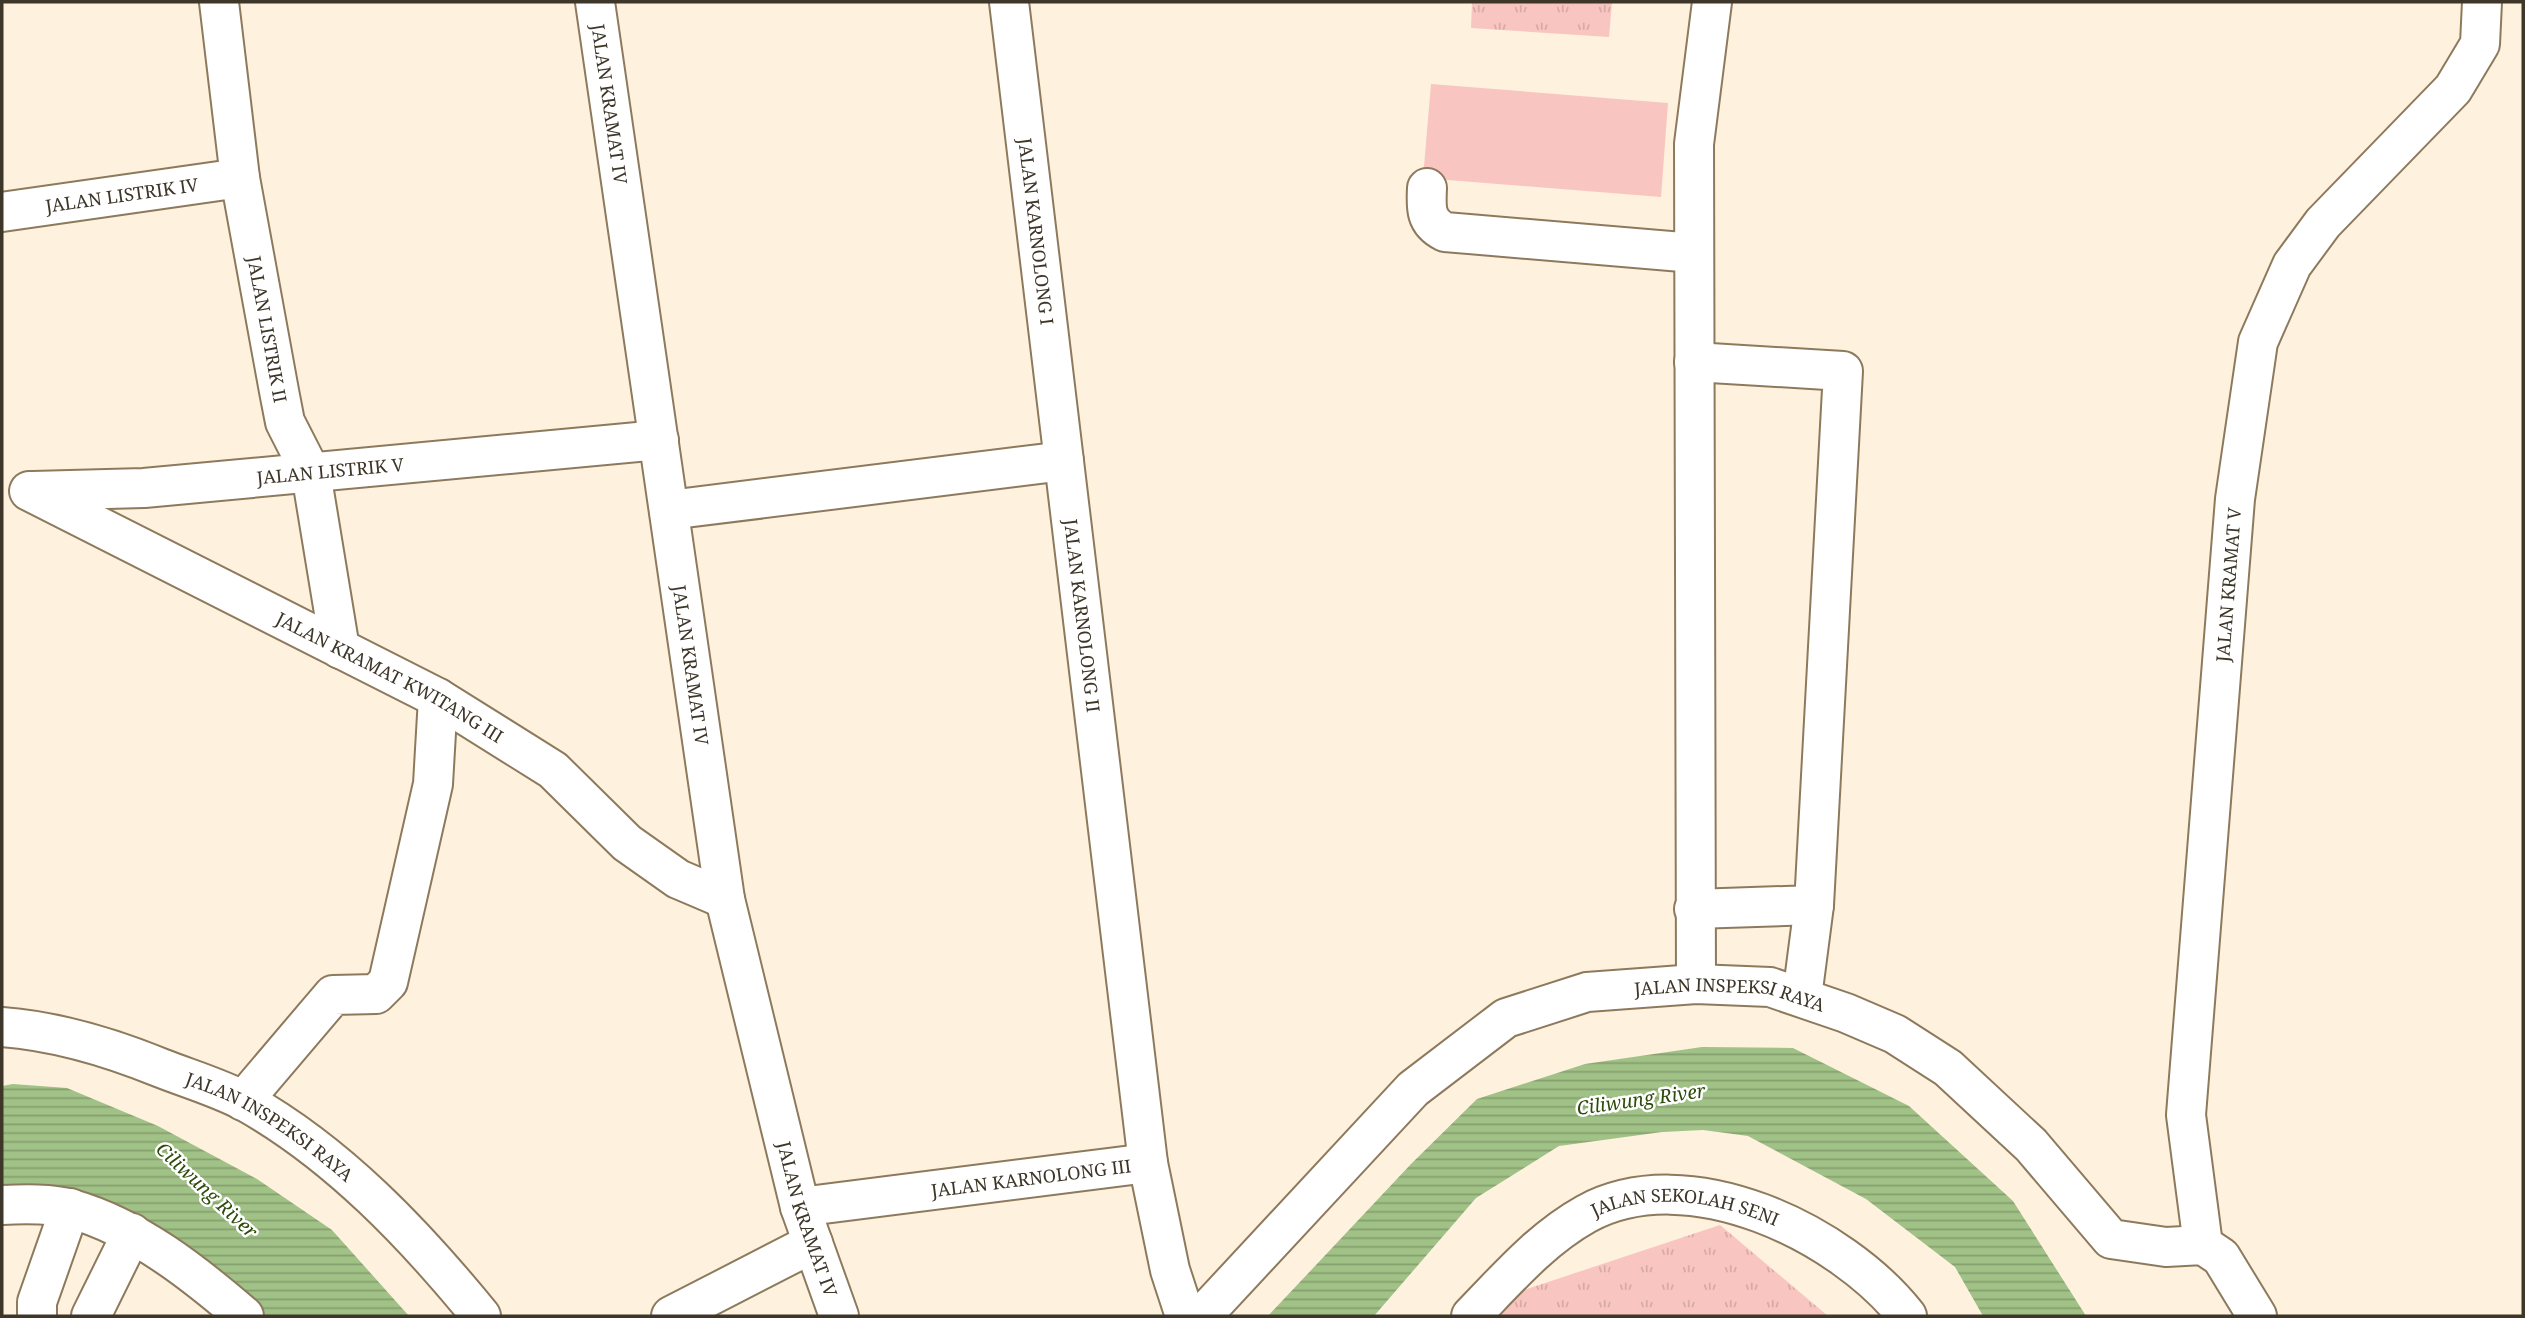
<svg xmlns="http://www.w3.org/2000/svg" width="2525" height="1318" viewBox="0 0 2525 1318" font-family="'Noto Serif',serif">
	<style>
		.grass { fill: url(#grass-tufts) }
		.pitch { fill: #f9c5c1 }
		.water { fill: url(#water-rules) }
		.lines { fill: none; stroke-linecap: round; stroke-linejoin: round }
		.minor-casing { stroke: #8d7a5d; stroke-width: 42 }
		.minor { stroke: #fff; stroke-width: 38 }
		.labels { text-anchor: middle; dominant-baseline: central; stroke-width: 5; stroke-linejoin: round; paint-order: stroke }
		.street-label { font-size: 18px; fill: #3e3629; stroke: #fff }
		.water-label { font-size: 19px; font-style: italic; fill: #2d4b0a; stroke: #fff }
	</style>
	<defs>
		<pattern id="grass-tufts" width="24" height="20" patternUnits="userSpaceOnUse" patternTransform="scale(1.75)"><rect width="24" height="20" fill="#f9c5c1"/><path d="M3 7l-1-3M5 7V3M7 7l1-3M15 17l-1-3M17 17v-4M19 17l1-3" fill="none" stroke="#d6aaa6"/></pattern>
		<pattern id="water-rules" width="6" height="5" patternUnits="userSpaceOnUse" patternTransform="scale(1.75)"><rect width="6" height="5" fill="#a1c287"/><path d="M0 2.5h6" fill="none" stroke="#859e6e"/></pattern>
	</defs>
	<rect width="100%" height="100%" fill="#fef1de"/>
	<g class="grass">
		<polygon points="1472,2 1612,2 1609,37 1471,28"/>
		<polygon points="1720,1225 1828,1316 1499,1316 1524,1290"/>
	</g>
	<polygon class="pitch" points="1431,84 1668,103 1661,197 1423,178"/>
	<g class="water">
		<polygon points="1702,1047 1793,1048 1909,1106 2013,1201 2086,1316 1983,1316 1955,1267 1866,1199 1748,1136 1703,1130 1662,1132 1559,1146 1476,1198 1374,1316 1268,1316 1411,1164 1477,1099 1585,1064"/>
		<polygon points="13,1084 67,1088 158,1126 257,1179 332,1230 409,1316 256,1316 84,1203 11,1184 2,1186 2,1086"/>
	</g>
	<g class="lines">
		<g class="minor-casing">
			<g id="minor">
				<path id="s1" d="M219,2L240,178L279,391L285,422L311,473L340,649"/>
				<path id="s2" d="M595,2L725,899L800,1207L839,1316"/>
				<path id="s3" d="M1009,2L1148,1163L1170,1270L1185,1316"/>
				<path d="M1427,188C1426,208 1425,222 1445,232L1694,253"/>
				<path id="s4" d="M2,212L240,178"/>
				<polyline points="1694,362 1843,371 1814,905 1694,909"/>
				<path id="s5" d="M29,491L438,698L553,770L627,843L678,879L725,899"/>
				<path id="s6" d="M33,491L144,488L659,440"/>
				<polyline points="669,510 1064,461"/>
				<polyline points="1696,984 1694,144 1712,2"/>
				<polyline points="1802,997 1814,905"/>
				<path id="s7" d="M2,1027C55,1031 112,1048 161,1068C189,1079 220,1088 246,1102C338,1154 414,1234 481,1316"/>
				<polyline points="243,1101 333,995 376,994 388,982 433,784 438,698"/>
				<path d="M2,1205C23,1204 51,1203 72,1209C137,1228 193,1272 244,1316"/>
				<path id="s8" d="M800,1207L1148,1163"/>
				<path id="s9" d="M2203,1245L2186,1115L2235,499L2258,342L2292,265L2323,223L2453,89L2480,44L2482,2"/>
				<polyline points="37,1316 37,1302 70,1208"/>
				<polyline points="91,1316 132,1233"/>
				<polyline points="671,1316 813,1243"/>
				<path id="s10" d="M1202,1316L1413,1089L1506,1018L1587,992L1696,984L1770,987L1846,1013L1895,1034L1948,1068L2031,1145L2111,1239L2166,1247L2203,1245L2221,1257L2257,1316"/>
				<path id="s11" d="M1471,1316C1506,1280 1541,1239 1586,1214C1688,1158 1842,1233 1907,1316"/>
			</g>
		</g>
		<use href="#minor" class="minor"/>
	</g>
	<g class="labels">
		<g class="street-label">
			<text stroke="none"><textPath href="#s2" startOffset="103">JALAN KRAMAT IV</textPath></text>
			<text stroke="none"><textPath href="#s4" startOffset="121">JALAN LISTRIK IV</textPath></text>
			<text stroke="none"><textPath href="#s3" startOffset="231">JALAN KARNOLONG I</textPath></text>
			<text stroke="none"><textPath href="#s1" startOffset="331">JALAN LISTRIK II</textPath></text>
			<text stroke="none"><textPath href="#s6" startOffset="298">JALAN LISTRIK V</textPath></text>
			<text stroke="none"><textPath href="#s9" startOffset="663">JALAN KRAMAT V</textPath></text>
			<text stroke="none"><textPath href="#s3" startOffset="618">JALAN KARNOLONG II</textPath></text>
			<text stroke="none"><textPath href="#s2" startOffset="670">JALAN KRAMAT IV</textPath></text>
			<text stroke="none"><textPath href="#s5" startOffset="406">JALAN KRAMAT KWITANG III</textPath></text>
			<text stroke="none"><textPath href="#s10" startOffset="656">JALAN INSPEKSI RAYA</textPath></text>
			<text stroke="none"><textPath href="#s7" startOffset="289">JALAN INSPEKSI RAYA</textPath></text>
			<text stroke="none"><textPath href="#s8" startOffset="233">JALAN KARNOLONG III</textPath></text>
			<text stroke="none"><textPath href="#s2" startOffset="1237">JALAN KRAMAT IV</textPath></text>
			<text stroke="none"><textPath href="#s11" startOffset="257">JALAN SEKOLAH SENI</textPath></text>
		</g>
		<g class="water-label">
			<text transform="translate(1641 1099) rotate(-8)">Ciliwung River</text>
			<text transform="translate(207 1190) rotate(43)">Ciliwung River</text>
		</g>
	</g>
	<rect width="2525" height="1318" fill="none" stroke="#3e3629" stroke-width="7"/>
</svg>
